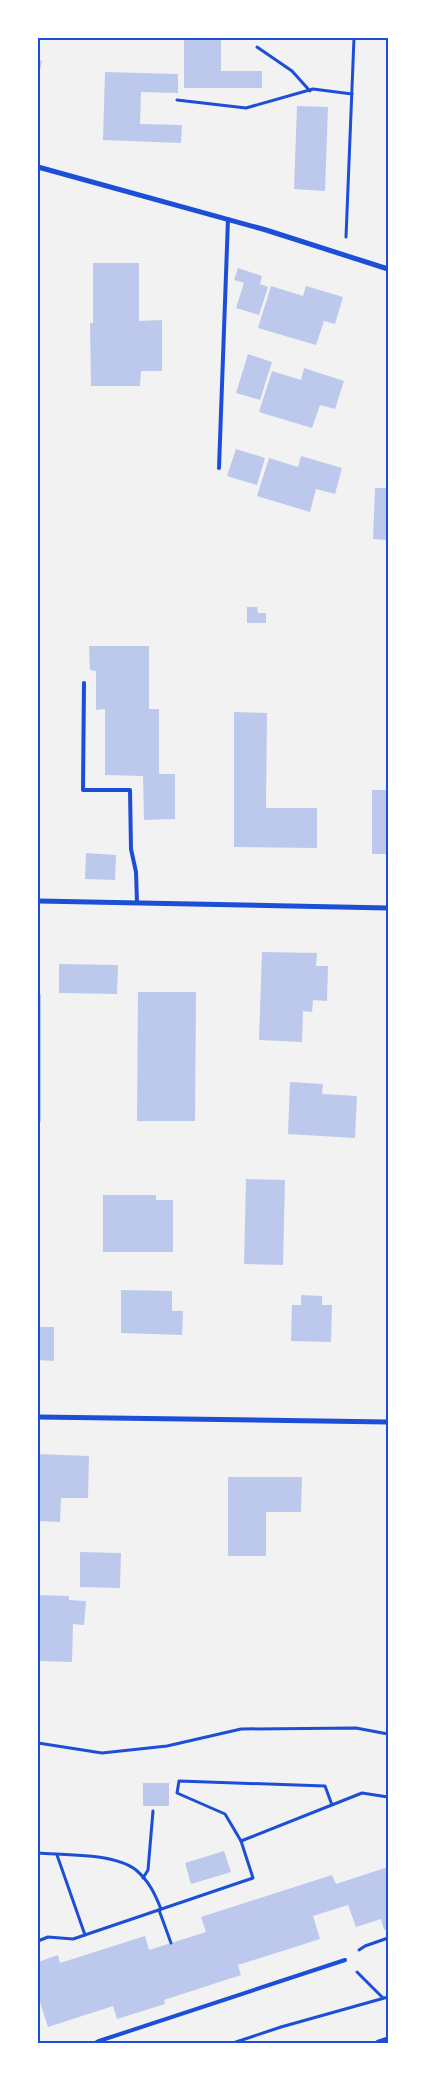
<svg xmlns="http://www.w3.org/2000/svg" width="426" height="2081" viewBox="0 0 426 2081" font-family="Raleway,sans-serif">
	<style>
		.building { fill: #bdc9ec }
		.lines { fill: none; stroke-linecap: round; stroke-linejoin: round }
		.path { stroke: #1d4ed8; stroke-width: 3 }
		.service { stroke: #1d4ed8; stroke-width: 4 }
		.minor { stroke: #1d4ed8; stroke-width: 5 }
		.tertiary { stroke: #1d4ed8; stroke-width: 9 }
		.neatline { fill: none; stroke: #1d4ed8; stroke-width: 2 }
	</style>
	<rect width="100%" height="100%" fill="#f2f2f2"/>
	<g class="building">
		<polygon points="184,38 257,38 257,40 221,40 221,71 262,71 262,88 184,88"/>
		<polygon points="38,60 42,61 38,78"/>
		<polygon points="105,72 178,74 178,93 141,92 140,124 182,125 181,143 103,140"/>
		<polygon points="297,106 328,107 325,191 294,189"/>
		<polygon points="93,263 139,263 139,321 162,320 162,371 141,371 140,386 91,386 90,323 93,323"/>
		<polygon points="238,268 262,276 260,284 268,287 259,315 236,308 244,283 234,280"/>
		<polygon points="271,286 303,296 306,286 343,297 335,324 324,321 316,345 258,328"/>
		<polygon points="248,354 272,362 260,400 236,393"/>
		<polygon points="304,368 344,381 335,409 320,405 312,428 259,412 272,371 301,380"/>
		<polygon points="387,417 388,417 388,434 386,434"/>
		<polygon points="236,449 265,458 257,485 227,476"/>
		<polygon points="301,456 342,468 335,494 316,489 310,512 257,496 269,458 298,467"/>
		<polygon points="375,488 388,488 388,540 373,539"/>
		<polygon points="247,607 257,607 258,613 266,613 266,623 247,623"/>
		<polygon points="89,646 149,646 149,709 159,709 159,774 175,774 175,819 144,820 143,776 105,775 105,709 96,710 96,671 90,670"/>
		<polygon points="234,712 267,713 266,808 317,808 317,848 234,847"/>
		<rect x="372" y="790" width="16" height="64"/>
		<polygon points="86,853 116,855 115,880 85,879"/>
		<polygon points="262,952 317,953 316,966 328,966 327,1001 313,1000 312,1012 303,1011 302,1042 259,1040"/>
		<polygon points="59,964 118,965 117,994 59,993"/>
		<polygon points="138,992 196,992 195,1121 137,1121"/>
		<polygon points="38,993 41,994 41,1122 38,1122"/>
		<polygon points="290,1082 323,1084 322,1094 357,1096 355,1138 288,1134"/>
		<polygon points="246,1179 285,1180 283,1265 244,1264"/>
		<polygon points="103,1195 156,1195 156,1200 173,1200 173,1252 103,1252"/>
		<polygon points="121,1290 172,1291 172,1311 183,1311 182,1335 121,1333"/>
		<polygon points="301,1295 322,1296 322,1305 332,1305 331,1342 291,1341 292,1305 301,1305"/>
		<polygon points="38,1327 54,1327 54,1361 38,1360"/>
		<polygon points="38,1454 89,1456 88,1498 61,1498 60,1522 38,1521"/>
		<polygon points="228,1477 302,1477 301,1512 266,1512 266,1556 228,1556"/>
		<polygon points="387,1478 388,1478 388,1533 386,1533"/>
		<polygon points="80,1552 121,1553 120,1588 80,1587"/>
		<polygon points="38,1595 69,1596 69,1600 86,1601 84,1625 73,1624 72,1662 38,1661"/>
		<rect x="143" y="1783" width="26" height="23"/>
		<polygon points="224,1851 231,1872 191,1884 185,1863"/>
		<polygon points="388,1867 388,1929 384,1930 381,1919 356,1927 348,1905 313,1916 320,1939 238,1965 241,1975 164,2000 165,2004 117,2019 113,2006 48,2027 38,1996 38,1962 58,1955 60,1963 145,1936 149,1950 206,1932 201,1917 332,1875 336,1884"/>
	</g>
	<g class="lines">
		<g class="path">
			<polyline points="257,47 292,71 310,91"/>
			<polyline points="177,100 246,108 313,89 352,94"/>
			<polyline points="346,237 354,38"/>
			<polyline points="38,1743 102,1753 167,1746 241,1729 356,1728 388,1734"/>
			<polyline points="332,1805 325,1786 179,1781 177,1793 225,1814 241,1841 362,1793 388,1797"/>
			<path d="M38,1853C65,1855 115,1853 136,1870C149,1881 155,1894 161,1909"/>
			<polyline points="57,1855 85,1935"/>
			<polyline points="143,1878 148,1870 153,1811"/>
			<polyline points="159,1910 171,1943"/>
			<polyline points="38,1941 48,1937 73,1939 253,1878 241,1841"/>
			<polyline points="359,1950 365,1946 388,1938"/>
			<polyline points="357,1972 383,1998"/>
			<polyline points="230,2044 281,2027 388,1997"/>
		</g>
		<g class="service">
			<polyline points="219,468 228,219"/>
			<polyline points="84,683 83,790 130,790 131,849 136,872 137,903"/>
			<polyline points="99,2041 345,1960"/>
			<polyline points="93,2044 99,2041 100,2044"/>
		</g>
		<g class="minor">
			<polyline points="38,167 266,230 388,269"/>
			<polyline points="38,901 388,908"/>
			<polyline points="38,1417 388,1422"/>
		</g>
		<polyline class="tertiary" points="379,2044 388,2041"/>
	</g>
	<rect width="426" height="2081" fill="none" stroke="#ffffff" stroke-width="78"/>
	<rect x="39" y="39" width="348" height="2003" class="neatline"/>
</svg>
